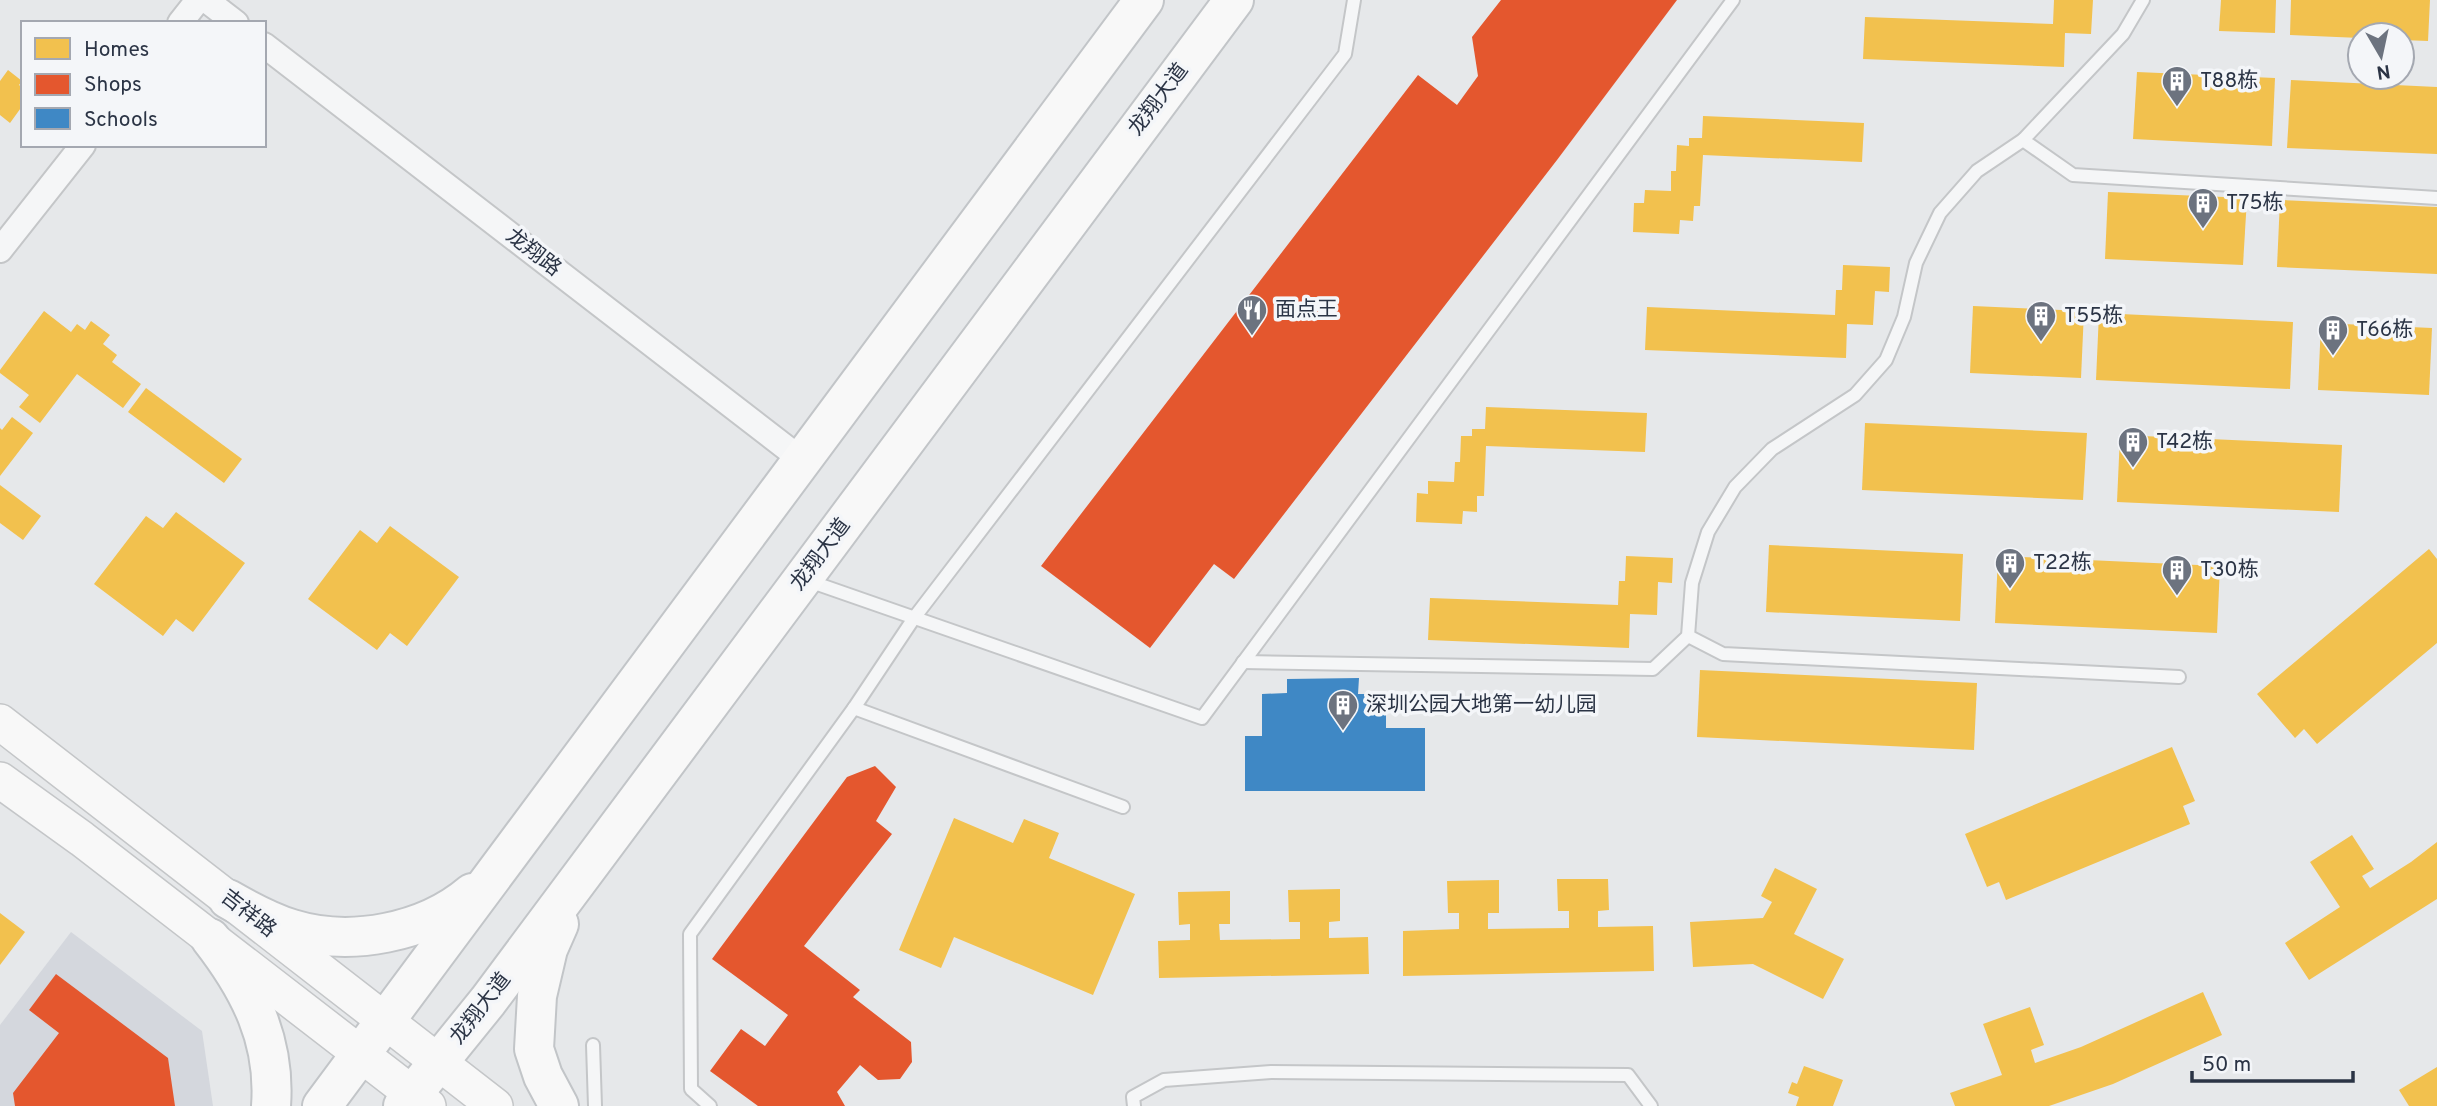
<svg xmlns="http://www.w3.org/2000/svg" width="2437" height="1106" viewBox="0 0 2437 1106" font-family="Overpass,'Noto Sans SC',sans-serif">
	<style>
		.built { fill: #d4d7dd }
		.homes { fill: #f2c14e }
		.shops { fill: #e4572e }
		.schools { fill: #3f88c5 }
		.lines { fill: none; stroke-linecap: round; stroke-linejoin: round }
		.service-casing { stroke: #c4c6c8; stroke-width: 16 }
		.minor-casing { stroke: #c4c6c8; stroke-width: 28 }
		.secondary-casing { stroke: #c4c6c8; stroke-width: 38 }
		.primary-casing { stroke: #c2c5c8; stroke-width: 42 }
		.service { stroke: #f5f6f7; stroke-width: 12 }
		.minor { stroke: #f5f6f7; stroke-width: 24 }
		.secondary { stroke: #f8f8f8; stroke-width: 35 }
		.primary { stroke: #f8f8f8; stroke-width: 38 }
		.labels { text-anchor: middle; dominant-baseline: central; stroke-width: 7; stroke-linejoin: round; paint-order: stroke }
		.poi-label { font-size: 21px; fill: #2b3445; stroke: #f4f6f9; text-anchor: start }
		.street-label { font-size: 21px; fill: #2b3445; stroke: #f4f6f9 }
	</style>
	<rect width="100%" height="100%" fill="#e6e8ea"/>
	<polygon class="built" points="71,932 202,1031 213,1106 0,1106 0,1025"/>
	<g class="homes">
		<polygon points="2054,0 2093,0 2091,34 2065,33 2064,67 1863,59 1865,17 2053,24"/>
		<polygon points="2221,0 2276,0 2275,33 2219,31"/>
		<polygon points="2291,0 2430,0 2428,41 2402,40 2402,35 2360,35 2360,38 2290,35"/>
		<polygon points="8,70 22,81 19,85 23,88 23,105 10,123 0,115 0,81"/>
		<polygon points="2137,72 2275,78 2272,146 2133,139"/>
		<polygon points="2291,80 2437,87 2437,154 2287,148"/>
		<polygon points="1703,116 1864,123 1862,162 1703,155 1700,206 1694,206 1693,221 1680,220 1679,234 1633,232 1634,203 1644,203 1645,190 1671,191 1671,171 1676,171 1677,145 1689,146 1689,138 1702,138"/>
		<polygon points="2108,192 2247,198 2243,265 2105,259"/>
		<polygon points="2280,200 2437,207 2437,274 2277,267"/>
		<polygon points="1843,265 1890,267 1889,292 1875,291 1873,325 1847,324 1846,358 1645,350 1647,307 1835,315 1836,290 1842,290"/>
		<polygon points="1973,306 2084,311 2081,378 1970,373"/>
		<polygon points="44,311 71,332 77,324 85,330 91,321 110,335 103,344 117,355 112,362 141,384 123,408 77,374 40,423 19,407 29,395 0,373 0,370"/>
		<polygon points="2099,313 2293,322 2290,389 2096,380"/>
		<polygon points="2321,323 2432,328 2429,395 2318,390"/>
		<polygon points="146,388 242,459 224,483 128,412"/>
		<polygon points="1486,407 1647,413 1645,452 1486,446 1484,496 1477,496 1477,512 1463,511 1462,524 1416,522 1417,493 1428,494 1428,481 1454,482 1455,462 1460,462 1461,436 1472,436 1472,429 1485,429"/>
		<polygon points="12,417 33,433 0,476 0,428 2,430"/>
		<polygon points="1865,423 2087,433 2083,500 1862,490"/>
		<polygon points="2120,435 2342,445 2339,512 2117,502"/>
		<polygon points="0,485 41,516 23,540 0,523"/>
		<polygon points="176,512 245,563 193,632 176,619 163,636 94,584 146,516 163,528"/>
		<polygon points="390,526 459,577 407,646 390,633 377,650 308,599 360,530 377,543"/>
		<polygon points="1769,545 1963,554 1960,621 1766,612"/>
		<polygon points="2429,549 2437,559 2437,643 2317,744 2304,729 2295,738 2257,694"/>
		<polygon points="1626,556 1673,558 1672,583 1658,582 1657,615 1630,614 1629,648 1428,640 1430,598 1618,605 1619,581 1625,581"/>
		<polygon points="1998,556 2220,566 2217,633 1995,623"/>
		<polygon points="1700,670 1977,683 1974,750 1697,737"/>
		<polygon points="2172,747 2195,801 2183,806 2190,824 2006,900 1999,882 1987,887 1965,834"/>
		<polygon points="954,818 1013,843 1024,819 1059,833 1049,858 1135,894 1093,995 954,937 941,968 899,950"/>
		<polygon points="2352,835 2374,869 2362,876 2370,888 2411,862 2437,842 2437,899 2309,980 2285,943 2340,907 2310,862"/>
		<polygon points="1775,868 1817,889 1794,934 1844,959 1823,999 1753,964 1693,967 1690,922 1763,918 1772,902 1761,896"/>
		<polygon points="1557,879 1608,879 1609,910 1598,911 1598,927 1653,926 1654,971 1403,976 1403,931 1459,929 1459,913 1448,913 1447,881 1499,880 1499,913 1488,913 1488,929 1569,928 1569,911 1558,911"/>
		<polygon points="1340,889 1340,921 1329,922 1329,938 1368,937 1369,974 1159,978 1158,941 1190,940 1190,924 1179,925 1178,892 1230,891 1230,924 1219,924 1220,940 1300,939 1300,922 1289,922 1288,890"/>
		<polygon points="0,913 25,932 0,965"/>
		<polygon points="2203,992 2222,1035 2113,1084 2049,1106 1955,1106 1950,1093 2002,1075 1983,1024 2030,1007 2044,1045 2031,1050 2035,1063 2081,1047"/>
		<polygon points="1804,1066 1843,1080 1833,1106 1796,1106 1799,1097 1788,1093 1792,1082 1797,1084"/>
		<polygon points="2437,1067 2437,1106 2409,1106 2399,1090"/>
	</g>
	<g class="shops">
		<polygon points="1501,0 1677,0 1557,160 1234,579 1214,564 1150,648 1041,566 1418,75 1457,105 1478,76 1472,37"/>
		<polygon points="875,766 896,787 876,821 892,834 804,946 860,990 853,997 911,1042 912,1062 900,1079 878,1080 860,1065 837,1092 845,1106 758,1106 710,1071 741,1029 765,1046 788,1015 712,959 847,777"/>
		<polygon points="56,974 168,1058 175,1106 15,1106 13,1093 59,1033 29,1010"/>
	</g>
	<polygon class="schools" points="1359,678 1358,694 1386,694 1386,728 1425,728 1425,791 1245,791 1245,736 1262,736 1262,694 1287,693 1287,679"/>
	<g class="lines">
		<g class="service-casing">
			<g id="service">
				<polyline points="2023,140 2073,175 2437,198"/>
				<polyline points="806,580 1202,718 1733,0"/>
				<polyline points="1688,636 1723,654 2179,677"/>
				<polyline points="1243,662 1653,669 1688,636 1692,583 1708,532 1735,487 1772,449 1855,395 1886,360 1904,317 1916,263 1940,213 1977,171 2023,140 2123,34 2143,0"/>
				<polyline points="854,708 1123,807"/>
				<polyline points="593,1045 595,1106"/>
				<polyline points="710,1106 691,1089 690,934 854,708 914,618 1345,54 1354,0"/>
				<polyline points="1134,1106 1133,1097 1164,1080 1271,1072 1628,1075 1651,1106"/>
			</g>
		</g>
		<g class="minor-casing">
			<g id="minor">
				<polyline points="206,0 236,23"/>
				<polyline points="180,23 198,0"/>
				<polyline points="264,45 802,460"/>
				<polyline points="0,250 83,145"/>
			</g>
		</g>
		<g class="secondary-casing">
			<g id="secondary">
				<polyline points="0,722 495,1106"/>
				<polyline points="0,780 82,839 428,1106"/>
			</g>
		</g>
		<g class="primary-casing">
			<g id="primary">
				<path d="M228,899C249,911 269,922 292,929C350,947 425,933 472,893"/>
				<polyline points="559,924 548,949 537,996 534,1049 543,1076 559,1106"/>
				<path d="M210,938C249,988 276,1040 271,1106"/>
				<polyline points="322,1106 1144,0"/>
				<polyline points="403,1106 488,1001 1234,0"/>
			</g>
		</g>
		<use href="#service" class="service"/>
		<use href="#minor" class="minor"/>
		<use href="#secondary" class="secondary"/>
		<use href="#primary" class="primary"/>
	</g>
	<defs>
		<g id="building-pin" transform="scale(1.575)"><path d="M0 17L-7.5 6A9.5 9.5 0 1 1 7.5 6Z" fill="#6c737f" stroke="#f4f6f9"/><path d="M-4-6H4V6H1V3H-1V6H-4ZM-2.5-4.3h1.7v1.8h-1.7ZM.8-4.3h1.7v1.8H.8ZM-2.5-1h1.7V.8h-1.7ZM.8-1h1.7V.8H.8Z" fill="#fff"/></g>
		<g id="restaurant-pin" transform="scale(1.575)"><path d="M0 17L-7.5 6A9.5 9.5 0 1 1 7.5 6Z" fill="#6c737f" stroke="#f4f6f9"/><path d="M-5-6h1v4h1v-4h1v4h1v-4h1v5L-1.5 .5V6h-2V.5L-5-1ZM5-6V6H3V1.5H1.5Q1.5-4 5-6Z" fill="#fff"/></g>
	</defs>
	<g fill-rule="evenodd">
		<use href="#building-pin" x="2177" y="81"/>
		<use href="#building-pin" x="2203" y="203"/>
		<use href="#restaurant-pin" x="1252" y="310"/>
		<use href="#building-pin" x="2041" y="316"/>
		<use href="#building-pin" x="2333" y="330"/>
		<use href="#building-pin" x="2133" y="442"/>
		<use href="#building-pin" x="2010" y="563"/>
		<use href="#building-pin" x="2177" y="570"/>
		<use href="#building-pin" x="1343" y="705"/>
	</g>
	<g class="labels">
		<g class="poi-label">
			<text x="2200" y="81">T88栋</text>
			<text x="2226" y="203">T75栋</text>
			<text x="1275" y="310">面点王</text>
			<text x="2064" y="316">T55栋</text>
			<text x="2356" y="330">T66栋</text>
			<text x="2156" y="442">T42栋</text>
			<text x="2033" y="563">T22栋</text>
			<text x="2200" y="570">T30栋</text>
			<text x="1366" y="705">深圳公园大地第一幼儿园</text>
		</g>
		<g class="street-label">
			<text transform="translate(1159 100) rotate(-53)">龙翔大道</text>
			<text transform="translate(533 253) rotate(38)">龙翔路</text>
			<text transform="translate(821 555) rotate(-53)">龙翔大道</text>
			<text transform="translate(248 914) rotate(38)">吉祥路</text>
			<text transform="translate(481 1009) rotate(-52)">龙翔大道</text>
		</g>
	</g>
	<rect x="21" y="21" width="245" height="126" fill="#f4f6f9" stroke="#a4a8b1" stroke-width="2"/>
	<rect x="35" y="38" width="35" height="21" fill="#f2c14e" stroke="#a4a8b1" stroke-width="2"/>
	<text x="84" y="56" font-size="21" fill="#2b3445">Homes</text>
	<rect x="35" y="74" width="35" height="21" fill="#e4572e" stroke="#a4a8b1" stroke-width="2"/>
	<text x="84" y="91" font-size="21" fill="#2b3445">Shops</text>
	<rect x="35" y="108" width="35" height="21" fill="#3f88c5" stroke="#a4a8b1" stroke-width="2"/>
	<text x="84" y="126" font-size="21" fill="#2b3445">Schools</text>
	<g transform="translate(2381 56) rotate(171)"><circle r="33" fill="#f4f6f9" stroke="#a4a8b1" stroke-width="2"/>
	<path d="M0-5L12 26L0 18L-12 26Z" fill="#6c737f"/>
	<text y="-10" font-size="19" font-weight="bold" text-anchor="middle" fill="#2b3445">N</text>
	</g>
	<path d="M2192 1071v10h161v-10" fill="none" stroke="#2b3445" stroke-width="3.5"/>
	<text x="2202" y="1071" font-size="21" fill="#2b3445" stroke="#f4f6f9" stroke-width="5" paint-order="stroke">50 m</text>
</svg>
